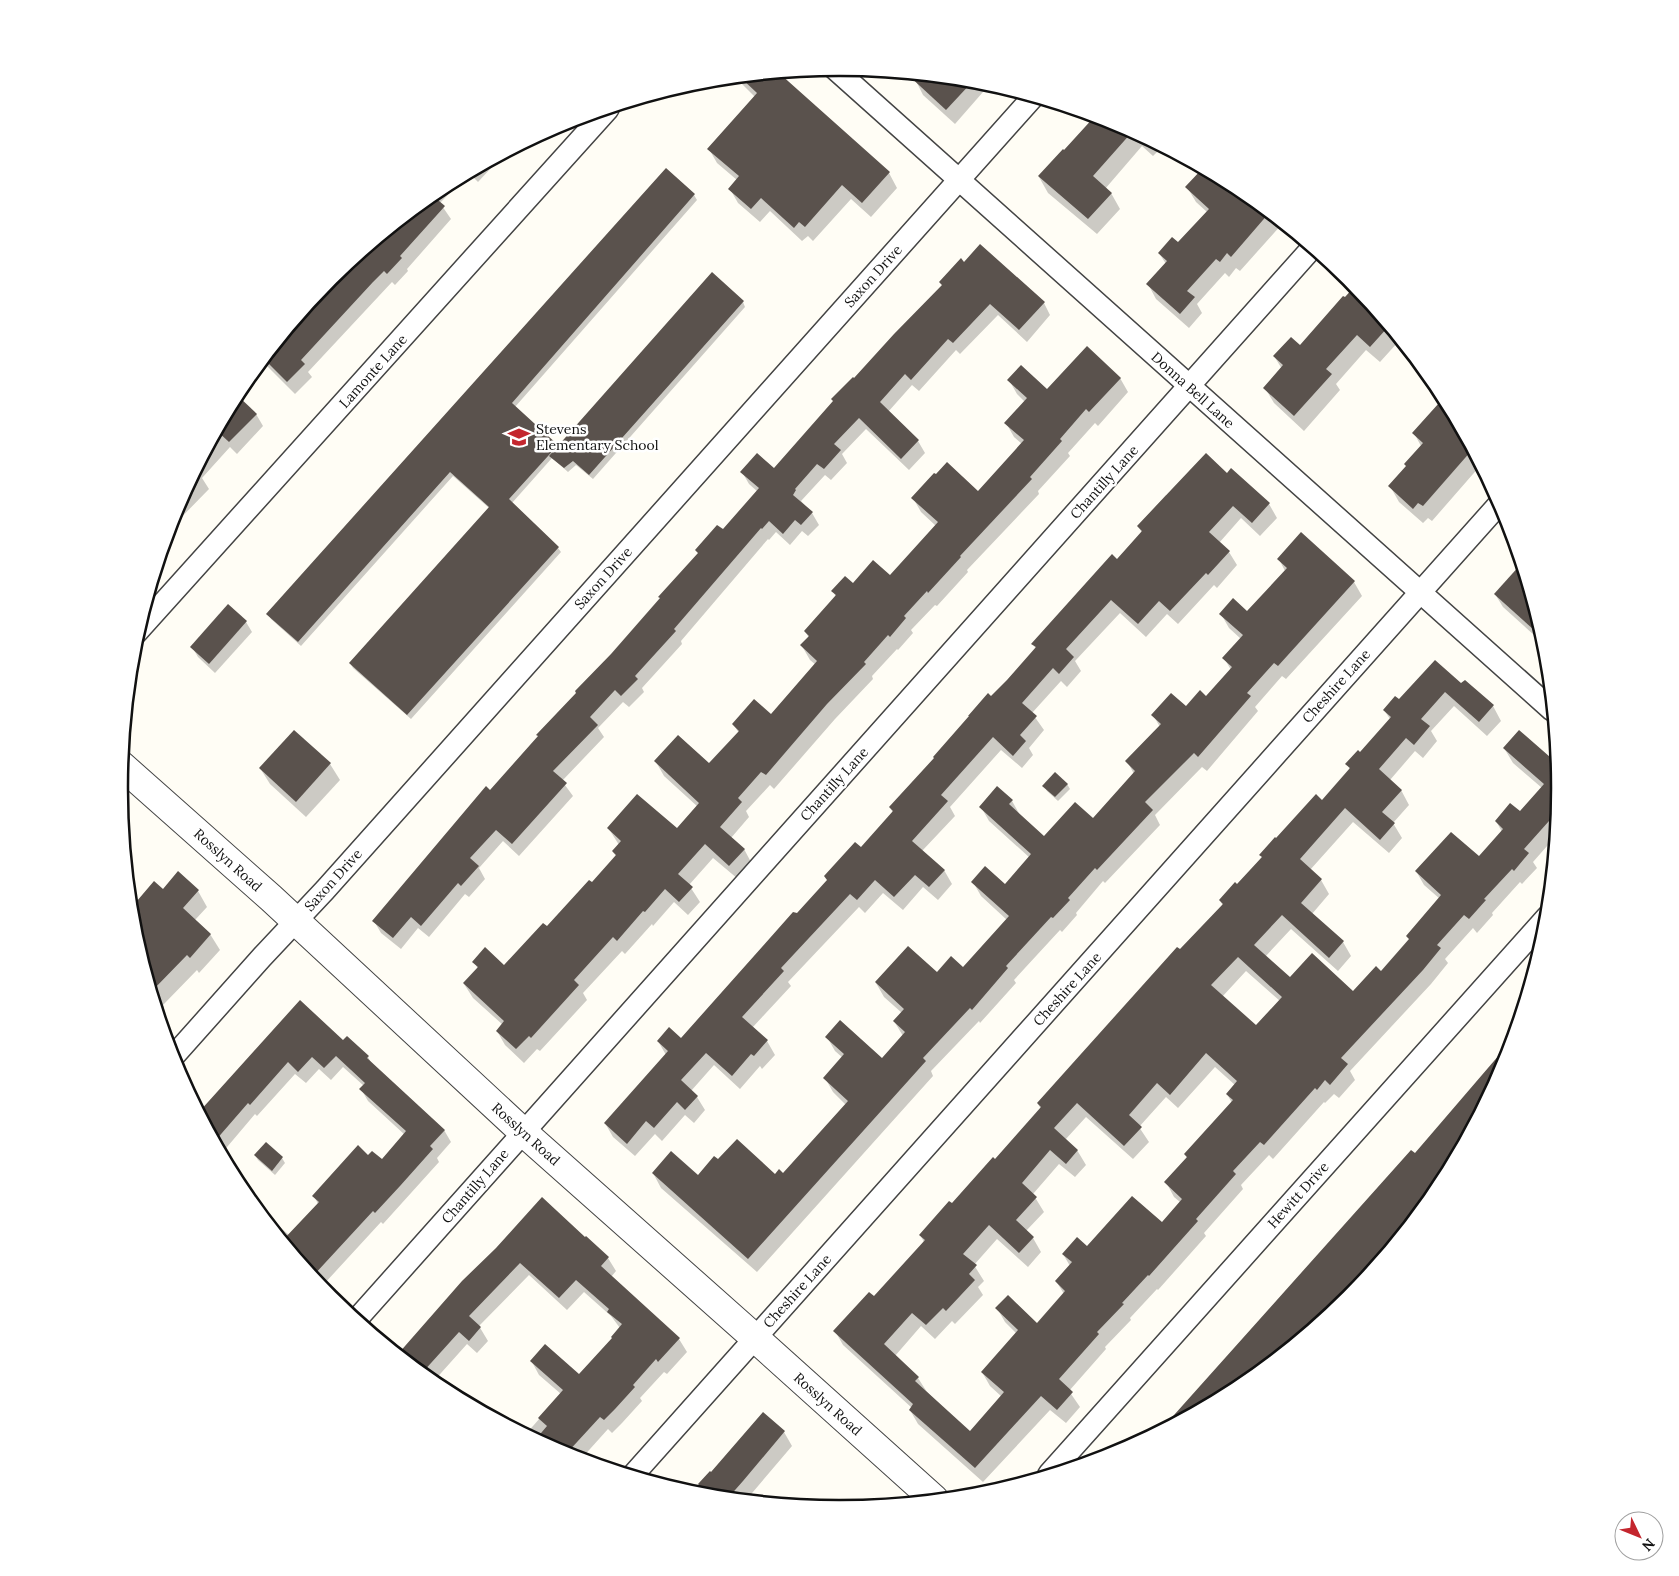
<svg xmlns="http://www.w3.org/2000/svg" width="1679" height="1576" viewBox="0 0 1679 1576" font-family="Lora,serif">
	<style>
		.shadow { fill: #0003; fill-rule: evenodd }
		.building { fill: #5a524d; fill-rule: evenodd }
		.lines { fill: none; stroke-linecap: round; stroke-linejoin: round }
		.minor-casing { stroke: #444; stroke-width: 24 }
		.tertiary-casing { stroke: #444; stroke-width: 30 }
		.minor { stroke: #fff; stroke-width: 21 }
		.tertiary { stroke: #fff; stroke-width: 28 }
		.labels { text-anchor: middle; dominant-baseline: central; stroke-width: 5; stroke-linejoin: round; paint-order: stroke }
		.street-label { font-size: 14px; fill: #111; stroke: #fff }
		.poi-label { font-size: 14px; fill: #111; stroke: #fff; text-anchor: start }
		.rim { fill: none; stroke: #111; stroke-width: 2.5 }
	</style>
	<rect width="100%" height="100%" fill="#fffdf5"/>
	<g class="shadow">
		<polygon points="777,74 889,173 897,188 871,217 851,199 813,241 808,236 802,241 770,211 760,222 738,203 730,189 737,180 717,163 709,149 755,97 736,78"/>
		<polygon points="913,75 980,81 990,84 955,124 923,95"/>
		<polygon points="1115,122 1162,147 1153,156 1142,146 1105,189 1111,193 1120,209 1097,234 1048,193 1039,177 1064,152"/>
		<polygon points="504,154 478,182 469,173"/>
		<polygon points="468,174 440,203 451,219 407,269 408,271 395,285 392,282 308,372 312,377 295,394 262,361 327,282 330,284 348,264 439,189"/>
		<polygon points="1187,187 1240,189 1282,224 1240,271 1236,268 1229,277 1225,273 1197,304 1202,313 1189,328 1156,299 1148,284 1166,264 1159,253 1178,244 1207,212 1196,202"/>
		<polygon points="694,195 697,200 515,407 558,448 743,302 745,307 593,479 576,465 568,472 552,458 512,503 558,548 561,552 411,719 353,668 350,663 489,508 453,476 301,646 271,619 268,614"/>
		<polygon points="964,263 1044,303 1050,315 1027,342 998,315 960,354 956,350 919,391 912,385 888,412 918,441 925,453 909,470 866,429 842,454 847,463 831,480 825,475 801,501 812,513 819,525 808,536 802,531 790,545 776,532 769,540 768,539 681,641 682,644 642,688 644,692 629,707 623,702 598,728 604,737 562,781 573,796 519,856 503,841 479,868 485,879 469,897 465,894 429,937 418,928 401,949 381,933 374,921 758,492 749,484 742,472 775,470 854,380 943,286 940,282"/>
		<polygon points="1356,286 1405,346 1399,341 1380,362 1366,350 1336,384 1340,390 1304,431 1274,403 1265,388 1282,369 1274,356 1300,347"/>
		<polygon points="1120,378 1128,392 1098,426 1095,423 1068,453 1070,456 1038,491 1039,494 967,570 968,572 937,606 935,605 911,630 913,633 898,650 897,649 872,676 873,679 835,719 774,789 770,785 746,811 749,817 731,838 744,849 752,864 738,879 713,858 689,885 700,902 688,915 674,902 653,926 652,924 625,954 622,951 583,993 587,1000 540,1051 537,1049 524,1063 505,1045 497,1031 503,1025 473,998 464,984 478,969 474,962 504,966 547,928 592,884 616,856 613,852 619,845 609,829 677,830 698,807 664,776 656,762 710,765 739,733 733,724 771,716 816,665 810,660 802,646 809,638 805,631 836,597 833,591 853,585 890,577 936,526 921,512 913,498 979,493 1022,444 1014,437 1006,423 1025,402 1017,394 1009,380 1047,391"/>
		<polygon points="236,396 256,414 263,426 237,454 230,447 202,478 209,489 168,531 174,512"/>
		<polygon points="1444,398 1480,466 1432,521 1428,518 1423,523 1399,502 1390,486 1407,467 1421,446 1414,433"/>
		<polygon points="1231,470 1269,504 1277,518 1260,536 1241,518 1219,543 1229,552 1237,565 1217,588 1214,585 1178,624 1167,614 1146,637 1120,613 1075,661 1081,671 1067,687 1061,681 1032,713 1044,730 1029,748 1033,755 1022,768 1001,750 950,807 955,816 922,851 944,870 952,884 938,900 923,887 903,910 883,893 865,913 859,907 788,982 791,986 752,1028 767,1041 775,1055 762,1069 760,1066 740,1089 714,1065 691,1091 697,1097 705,1110 694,1123 685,1115 662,1141 655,1134 635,1156 613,1137 605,1123 666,1055 658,1041 681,1040 797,914 862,849 893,813 890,807 1036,649 1033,644 1118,560 1142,533 1138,526 1166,495 1167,497 1228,474"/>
		<polygon points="1279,559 1354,582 1362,596 1286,679 1282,676 1255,707 1258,711 1207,771 1202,767 1155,815 1160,825 1105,883 1103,881 1076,913 1077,915 1062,932 1060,930 1014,980 1016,983 980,1023 979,1021 931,1071 933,1076 757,1272 661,1188 653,1173 698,1177 718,1161 775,1176 783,1175 846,1105 833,1092 825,1078 843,1058 835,1051 827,1037 882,1060 903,1036 894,1021 902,1013 884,997 876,983 963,969 1007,920 981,896 973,882 1005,886 1030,858 989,821 981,807 1012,801 1020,815 1044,838 1093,819 1134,774 1127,761 1160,727 1153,715 1186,708 1207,697 1231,670 1224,658 1241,639 1229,628 1221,614 1248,613 1285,571"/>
		<polygon points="1521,566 1546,646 1503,607 1495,594"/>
		<polygon points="246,622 252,632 215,673 198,657 192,647"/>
		<path d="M1465,682L1493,706L1501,721L1487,736L1454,706L1431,731L1437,741L1423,758L1415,751L1390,780L1401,790L1409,805L1393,823L1402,838L1389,853L1353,822L1310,870L1321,880L1329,894L1312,914L1343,942L1351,956L1338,971L1291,929L1265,957L1290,979L1354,993L1381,973L1410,940L1408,937L1440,899L1424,885L1416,871L1479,858L1502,832L1496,821L1520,813L1542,788L1513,763L1504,748L1558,765L1560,788L1555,837L1533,862L1537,868L1522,884L1520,882L1492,913L1493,915L1477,933L1473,928L1445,959L1448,963L1431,984L1350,1071L1355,1080L1339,1098L1334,1094L1325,1103L1324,1102L1273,1159L1269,1155L1241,1185L1243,1189L1204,1233L1206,1236L1158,1290L1157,1289L1130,1318L1131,1320L1105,1347L1106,1349L1069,1391L1080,1407L1066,1423L1050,1410L983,1482L918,1424L910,1410L912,1408L843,1345L835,1331L874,1298L924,1242L920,1235L995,1161L1041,1109L1038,1104L1223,906L1220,900L1238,886L1276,840L1322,801L1350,770L1347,764L1360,754L1390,719L1384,710L1399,701L1461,685ZM1246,971L1280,1001L1256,1027L1222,997ZM1215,1067L1235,1085L1227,1094L1232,1103L1185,1154L1187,1158L1166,1182L1174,1197L1180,1202L1162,1224L1063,1254L1070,1266L1056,1281L1064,1294L1037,1325L997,1308L1005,1322L1016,1333L982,1372L990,1386L1002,1397L970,1433L927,1392L918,1378L895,1356L921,1326L935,1339L952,1321L955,1324L983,1295L978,1287L984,1281L974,1265L997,1239L1028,1267L1041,1252L1033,1238L1026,1231L1044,1212L1033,1194L1059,1164L1075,1177L1086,1165L1077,1150L1065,1140L1086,1117L1133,1159L1149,1142L1139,1127L1166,1097L1178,1108Z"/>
		<polygon points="294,731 330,764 340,780 306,817 270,784 260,768"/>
		<polygon points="1067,784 1070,789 1058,801 1047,791 1044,786"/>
		<polygon points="155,883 163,891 198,891 207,907 195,920 210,934 220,950 199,973 197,970 163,1005 164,1008 159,1014 133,928 131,910"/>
		<polygon points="300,1002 343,1042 368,1057 373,1066 444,1130 451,1142 437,1158 439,1162 383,1224 381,1222 324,1284 325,1286 323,1289 258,1210 259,1208 289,1235 318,1204 314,1196 368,1157 382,1161 405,1135 368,1101 361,1089 364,1086 343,1067 331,1080 319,1069 306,1083 295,1074 257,1116 255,1114 222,1153 200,1113"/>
		<polygon points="1504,1052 1508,1055 1505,1064 1438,1189 1349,1298 1415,1155"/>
		<polygon points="266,1143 282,1158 285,1163 275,1175 258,1160 255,1155"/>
		<polygon points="586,1237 608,1258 616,1271 611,1277 679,1339 687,1352 667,1374 664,1372 640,1398 642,1401 622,1423 612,1433 608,1429 581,1459 564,1454 526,1434 561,1394 539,1375 532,1362 579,1375 613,1338 620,1328 611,1316 584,1292 567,1310 529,1275 479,1326 488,1341 477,1353 467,1344 433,1382 399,1354 463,1282"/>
		<polygon points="784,1432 792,1446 747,1499 692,1492 710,1472 711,1474"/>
		<polygon points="865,1499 872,1505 858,1507"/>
	</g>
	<g class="building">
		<polygon points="779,73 890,172 862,203 842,185 805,227 799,222 794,228 761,198 751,209 728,189 739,176 707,149 757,93 740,77"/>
		<polygon points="907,74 973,81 946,110"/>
		<polygon points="1095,116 1115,122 1132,132 1093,176 1112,193 1088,219 1038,176 1063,149 1064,150"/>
		<polygon points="666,168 695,194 512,403 558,445 509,499 559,547 407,715 349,663 489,507 450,472 298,642 266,614"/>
		<polygon points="1202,169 1240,189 1269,213 1231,257 1227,253 1220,262 1216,259 1187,291 1195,297 1180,314 1146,284 1167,261 1158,253 1172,237 1178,242 1209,209 1185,187"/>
		<polygon points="432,195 445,206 400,256 402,258 387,274 384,271 373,282 301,360 305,364 287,382 264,359 328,281 330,282 342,269"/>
		<polygon points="980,244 1045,302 1019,330 990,304 953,343 948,339 911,380 905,374 880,402 919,440 901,459 859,418 834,444 841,450 824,469 817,464 795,489 796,490 793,495 813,512 801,525 795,520 783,534 769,521 762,529 761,528 674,629 676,631 635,676 638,679 621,696 615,690 590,717 598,725 553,771 567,783 512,844 496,830 470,858 479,866 461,886 458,883 421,926 411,917 393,938 372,921 486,786 490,790 538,736 536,735 576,693 575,691 611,654 660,598 658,597 698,553 695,550 717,525 723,529 759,488 740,472 757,453 774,468 833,401 831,399 853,377 854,378 894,334 942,285 939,282 961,258 964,262"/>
		<polygon points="712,272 744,301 589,475 573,461 564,468 549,456"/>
		<polygon points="1355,286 1388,327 1370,347 1357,335 1326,369 1332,374 1294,416 1263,388 1283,365 1273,356 1291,337 1300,345 1343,296 1345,297"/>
		<polygon points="1087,346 1121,378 1089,412 1086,409 1060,439 1062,441 1030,477 1032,479 960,556 961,557 928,593 927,591 904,616 906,618 890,637 888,635 864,662 866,664 827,704 766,775 761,772 738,798 742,802 720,827 745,849 729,866 705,844 678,874 693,887 679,902 665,889 645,912 643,911 617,941 613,937 574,980 579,985 531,1038 529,1036 516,1049 496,1031 504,1021 463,983 478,967 472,962 485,947 504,965 543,923 547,926 589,880 592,882 616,855 612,851 621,841 607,828 637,794 677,828 699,803 654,761 678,735 709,763 739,731 732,724 754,699 771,714 817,661 800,645 809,636 804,631 836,595 831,591 845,576 853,583 873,560 890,575 938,522 911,498 934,473 936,474 947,462 978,491 1024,440 1004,423 1027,398 1007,380 1021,365 1047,389"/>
		<polygon points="237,395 257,414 229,442 217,431"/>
		<polygon points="1439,403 1445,408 1448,405 1472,450 1423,506 1418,503 1413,509 1388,486 1406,466 1404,464 1423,443 1412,433"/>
		<polygon points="1206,453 1227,473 1231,468 1270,503 1252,523 1233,506 1209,532 1230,551 1208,575 1206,573 1170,611 1159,601 1138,624 1111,600 1066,649 1074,657 1059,674 1053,668 1022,703 1037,716 1020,735 1026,741 1013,756 993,737 941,795 948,801 912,841 945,870 929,887 915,875 894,897 875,880 857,900 850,894 781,968 784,971 742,1017 768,1040 754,1056 751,1054 732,1076 706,1053 681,1080 698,1096 685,1110 677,1102 654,1128 646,1121 627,1144 604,1123 668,1051 657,1041 669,1027 681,1038 793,912 797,913 827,880 824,876 855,842 861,847 893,811 889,807 934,758 933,757 969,716 968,716 988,693 991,696 1007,680 1036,647 1031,644 1112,554 1117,559 1142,531 1137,526"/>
		<polygon points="1301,532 1355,581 1278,666 1274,663 1247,693 1251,696 1198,757 1194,753 1145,802 1153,810 1097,870 1095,868 1068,898 1070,900 1053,918 1051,917 1006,966 1008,968 972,1010 970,1008 923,1058 926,1061 748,1259 652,1173 671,1151 698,1175 714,1156 718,1159 737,1139 775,1174 779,1169 783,1173 848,1101 823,1078 844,1054 825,1037 840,1020 882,1058 905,1032 893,1021 904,1009 875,982 908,946 937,972 951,956 963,967 1009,916 971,882 985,866 1005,884 1031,854 979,807 997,786 1013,800 1009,804 1044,836 1075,802 1093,818 1135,771 1125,761 1161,724 1151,715 1171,693 1186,706 1200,690 1206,696 1232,667 1222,658 1243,635 1219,614 1233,598 1247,611 1287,568 1277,559"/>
		<polygon points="1521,564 1544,639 1494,594"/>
		<polygon points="228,604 247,621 209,664 190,647"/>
		<path d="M1435,660L1461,683L1465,680L1494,705L1479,722L1445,692L1421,719L1430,726L1414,745L1406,738L1379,769L1402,790L1382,812L1395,823L1380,840L1345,808L1300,859L1322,879L1301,903L1344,941L1329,958L1282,915L1254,945L1290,977L1312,953L1353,991L1376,966L1381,971L1409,939L1406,936L1441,895L1415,871L1451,832L1479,856L1503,829L1495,821L1510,803L1520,811L1544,784L1503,748L1519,730L1558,764L1560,788L1556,828L1549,821L1524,849L1529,853L1514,871L1512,869L1484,899L1486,900L1469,919L1464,915L1437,945L1441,948L1423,970L1341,1058L1348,1064L1330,1085L1325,1080L1317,1090L1315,1088L1264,1145L1260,1142L1233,1171L1236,1174L1196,1219L1198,1221L1149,1276L1148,1275L1122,1303L1124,1304L1097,1332L1099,1334L1059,1379L1073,1392L1057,1410L1041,1396L975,1468L909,1410L913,1404L833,1331L869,1292L874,1296L925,1240L919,1235L949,1201L952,1203L993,1157L995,1159L1041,1107L1037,1103L1177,947L1180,949L1223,904L1219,900L1235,882L1237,884L1262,857L1259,855L1275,837L1276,838L1316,794L1322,800L1350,768L1345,764L1358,750L1360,752L1391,717L1383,710L1395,696L1399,699ZM1238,957L1282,997L1256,1025L1211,985ZM1206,1053L1237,1081L1226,1094L1233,1100L1184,1154L1187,1157L1164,1182L1182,1199L1162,1222L1132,1196L1087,1246L1077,1237L1062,1254L1072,1262L1055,1281L1065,1291L1037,1323L1008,1295L995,1308L1018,1330L981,1372L1004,1392L970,1431L915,1381L919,1377L884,1344L912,1313L926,1325L943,1308L946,1311L975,1280L969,1274L977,1265L963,1254L989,1225L1019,1253L1034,1237L1016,1220L1037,1197L1022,1183L1050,1150L1066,1164L1078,1150L1054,1128L1077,1103L1124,1146L1142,1127L1129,1115L1157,1083L1170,1095Z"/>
		<polygon points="294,730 331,763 296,802 259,768"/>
		<polygon points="1055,772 1068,784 1055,797 1042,786"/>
		<polygon points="178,871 199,890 183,908 211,934 190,958 187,955 152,991 133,928 131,908 154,881 163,889"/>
		<polygon points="300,1000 343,1040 347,1036 369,1056 367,1058 445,1130 430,1146 433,1149 400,1186 375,1213 373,1211 313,1276 283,1240 319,1202 312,1196 358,1145 368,1155 372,1151 382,1159 406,1131 359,1089 365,1083 336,1056 324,1068 312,1057 298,1072 288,1062 250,1105 248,1103 215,1141 199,1112"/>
		<polygon points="1506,1047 1509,1049 1505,1064 1467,1136 1449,1156 1453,1160 1438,1189 1349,1298 1240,1387 1167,1426 1166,1424 1411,1150 1415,1153"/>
		<polygon points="266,1142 283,1157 272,1171 254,1155"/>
		<polygon points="542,1197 585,1237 586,1236 609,1257 601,1266 680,1338 658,1362 656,1359 633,1385 635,1387 615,1409 604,1420 600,1417 566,1454 536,1439 547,1426 538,1418 563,1390 530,1361 545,1344 579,1374 612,1338 611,1337 622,1324 607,1312 609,1309 576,1280 559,1298 520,1263 469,1316 481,1327 469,1341 459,1332 422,1373 398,1354 462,1281 496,1248"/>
		<polygon points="763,1412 785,1431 743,1481 728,1498 692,1493 699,1485 698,1484 710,1471 711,1472"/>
	</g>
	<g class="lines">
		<g class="minor-casing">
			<g id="minor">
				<polyline points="834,68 1552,710"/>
				<polyline points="137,632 608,109"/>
				<polyline points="172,1058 262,957 325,890 1033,97"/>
				<polyline points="357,1319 1312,248"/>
				<polyline points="1049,1474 1547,917"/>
				<polyline points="633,1475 1500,503"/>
			</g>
		</g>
		<g class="tertiary-casing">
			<polyline id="tertiary" points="121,765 271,898 523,1132 755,1338 934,1499"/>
		</g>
		<use href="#minor" class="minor"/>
		<use href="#tertiary" class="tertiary"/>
	</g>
	<defs>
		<g id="school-bare" transform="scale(1.725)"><path d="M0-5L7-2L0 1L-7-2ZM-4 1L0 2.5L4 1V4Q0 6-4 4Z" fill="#c4262e" stroke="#fff" stroke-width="2.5" paint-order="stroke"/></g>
	</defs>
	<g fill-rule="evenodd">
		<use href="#school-bare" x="519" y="437"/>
	</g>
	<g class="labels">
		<g class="street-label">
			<text transform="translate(873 276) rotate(-48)">Saxon Drive</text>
			<text transform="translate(373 371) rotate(-48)">Lamonte Lane</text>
			<text transform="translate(1193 390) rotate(42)">Donna Bell Lane</text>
			<text transform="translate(1104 482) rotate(-48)">Chantilly Lane</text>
			<text transform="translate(603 578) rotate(-48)">Saxon Drive</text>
			<text transform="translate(1336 686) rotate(-48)">Cheshire Lane</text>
			<text transform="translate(834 784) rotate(-48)">Chantilly Lane</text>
			<text transform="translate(228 860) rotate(42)">Rosslyn Road</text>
			<text transform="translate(333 880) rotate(-48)">Saxon Drive</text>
			<text transform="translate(1067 989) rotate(-48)">Cheshire Lane</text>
			<text transform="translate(526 1134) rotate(42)">Rosslyn Road</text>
			<text transform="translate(475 1186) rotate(-49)">Chantilly Lane</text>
			<text transform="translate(1298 1195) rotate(-48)">Hewitt Drive</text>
			<text transform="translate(797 1291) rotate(-48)">Cheshire Lane</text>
			<text transform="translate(828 1404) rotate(42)">Rosslyn Road</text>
		</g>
		<g class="poi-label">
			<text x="536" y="429">Stevens<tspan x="536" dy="16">Elementary School</tspan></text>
		</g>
	</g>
	<path d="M0 0H1679V1576H0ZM839 76H840A711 711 0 0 1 1551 787V789A711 711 0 0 1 840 1500H839A711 711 0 0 1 128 789V787A711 711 0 0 1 839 76Z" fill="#fff" fill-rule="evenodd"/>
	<path class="rim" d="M839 76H840A711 711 0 0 1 1551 787V789A711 711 0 0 1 840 1500H839A711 711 0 0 1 128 789V787A711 711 0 0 1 839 76Z"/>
	<g transform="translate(1639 1536) rotate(133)"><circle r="24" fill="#ffffff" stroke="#a0a0a0"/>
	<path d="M0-4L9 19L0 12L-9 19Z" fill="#c4262e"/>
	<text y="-8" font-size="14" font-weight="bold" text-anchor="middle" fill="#111111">N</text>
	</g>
</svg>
